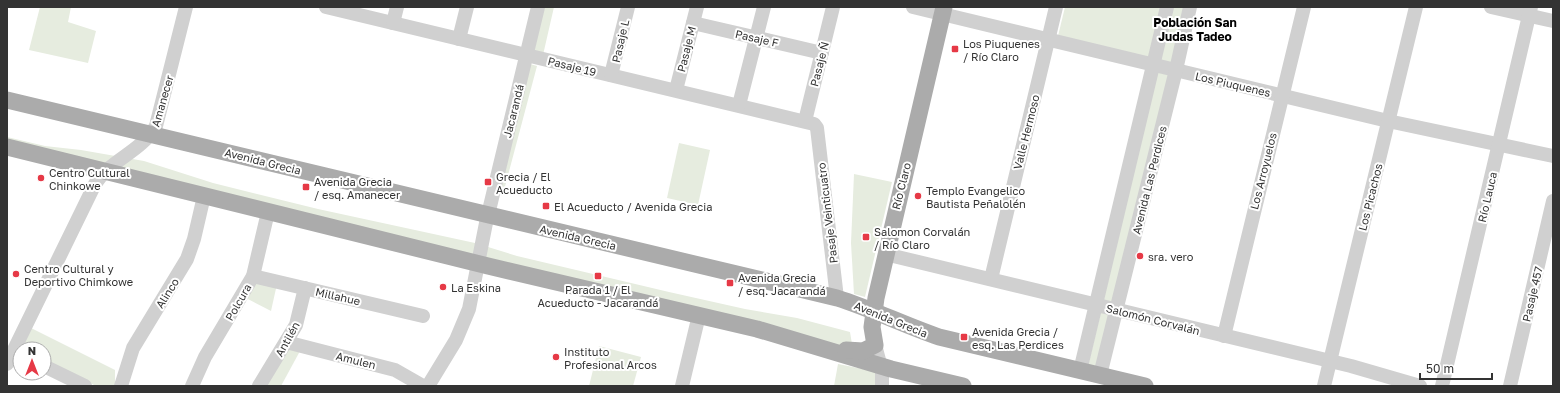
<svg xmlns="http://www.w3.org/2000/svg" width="1560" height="393" viewBox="0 0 1560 393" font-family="'Golos Text',sans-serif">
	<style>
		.green { fill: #e6ecdf }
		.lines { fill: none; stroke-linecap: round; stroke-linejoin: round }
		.minor { stroke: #d0d0d0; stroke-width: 14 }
		.major { stroke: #ababab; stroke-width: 17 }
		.poi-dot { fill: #e63946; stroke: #fff; stroke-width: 1.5 }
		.labels { text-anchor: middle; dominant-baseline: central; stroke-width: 4; stroke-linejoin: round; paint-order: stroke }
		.street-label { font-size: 11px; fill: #333; stroke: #fff }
		.poi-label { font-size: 11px; fill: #333; stroke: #fff; text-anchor: start }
		.neighbourhood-label { font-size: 12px; font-weight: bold; fill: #000; stroke: #fff }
	</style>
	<rect width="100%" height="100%" fill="#fff"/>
	<g class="green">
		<polygon points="40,7 71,7 68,22 96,31 88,63 29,50"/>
		<polygon points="544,7 554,7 543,55 534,52"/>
		<polygon points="1065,7 1163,7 1151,58 1058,36"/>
		<polygon points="1173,7 1186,7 1100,370 1088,366"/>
		<polygon points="530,64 537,66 503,194 497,192"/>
		<polygon points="7,137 45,146 81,150 144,161 213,183 318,209 475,243 517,256 669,292 745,309 797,318 850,332 852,344 846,347 7,143"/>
		<polygon points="679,143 710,150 698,205 667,198"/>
		<polygon points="854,174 892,182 865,297 854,294 851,243"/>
		<polygon points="254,278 277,284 271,311 246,298"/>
		<polygon points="31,328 115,370 115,386 96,386 44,360 44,349 21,348"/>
		<polygon points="287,346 300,351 281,386 263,386"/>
		<polygon points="599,346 641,357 633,386 589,386"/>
		<polygon points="838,364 878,372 876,386 834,386"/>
	</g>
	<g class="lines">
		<g class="minor">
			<polyline points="326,7 814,124 817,128 837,298"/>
			<polyline points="913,7 1388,121 1553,156"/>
			<polyline points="1491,7 1553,21"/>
			<polyline points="393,23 397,7"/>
			<polyline points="693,23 822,53"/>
			<polyline points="459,39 467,7"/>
			<polyline points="611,75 628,7"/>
			<polyline points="676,90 697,7"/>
			<polyline points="739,105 764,7"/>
			<polyline points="805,121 833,7"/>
			<polyline points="885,254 1351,366 1420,386"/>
			<polyline points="253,276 423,316"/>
			<polyline points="991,279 1056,7"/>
			<polyline points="1224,336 1304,7"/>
			<polyline points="286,342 395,370 423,386"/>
			<polyline points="875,345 882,371 882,386"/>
			<path d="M7,364L95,184C110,160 141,152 156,126L186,7"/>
			<polyline points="44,366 85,386"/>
			<polyline points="1080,371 1167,7"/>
			<polyline points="1100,375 1176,70 1190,7"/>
			<polyline points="121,386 133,348 187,259 194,239 204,196"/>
			<polyline points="192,386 205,357 253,276 268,212"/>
			<polyline points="259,386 296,325 305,288"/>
			<polyline points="428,386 456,340 469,309 486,223 538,7"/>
			<polyline points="682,386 699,315"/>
			<polyline points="1324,386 1416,7"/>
			<polyline points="1442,386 1531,7"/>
			<polyline points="1510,386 1553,201"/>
		</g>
		<g class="major">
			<path d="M7,100L837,298C872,309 904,325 939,337L1145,386"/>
			<polyline points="7,147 488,266 757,329 891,369 963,386"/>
			<polyline points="846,350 863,351 875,345 872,327 876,298 944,7"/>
		</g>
	</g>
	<g class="poi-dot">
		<rect x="951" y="45" width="8" height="8" rx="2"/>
		<circle cx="41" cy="178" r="4"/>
		<rect x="484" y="178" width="8" height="8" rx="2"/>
		<rect x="302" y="183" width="8" height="8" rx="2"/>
		<circle cx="918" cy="196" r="4"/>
		<rect x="542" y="202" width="8" height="8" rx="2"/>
		<rect x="862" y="233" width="8" height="8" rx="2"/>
		<circle cx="1140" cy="256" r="4"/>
		<circle cx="16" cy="274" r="4"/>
		<rect x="594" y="272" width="8" height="8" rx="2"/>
		<rect x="726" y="279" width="8" height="8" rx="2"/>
		<circle cx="443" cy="287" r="4"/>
		<rect x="960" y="333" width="8" height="8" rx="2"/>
		<circle cx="556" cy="357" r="4"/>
	</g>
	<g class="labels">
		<g class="street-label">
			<text transform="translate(757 38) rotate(13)">Pasaje F</text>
			<text transform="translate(620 41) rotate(-77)">Pasaje L</text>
			<text transform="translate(686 49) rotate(-76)">Pasaje M</text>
			<text transform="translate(819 64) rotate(-76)">Pasaje Ñ</text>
			<text transform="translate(572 66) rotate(14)">Pasaje 19</text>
			<text transform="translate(1233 84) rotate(13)">Los Piuquenes</text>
			<text transform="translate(162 101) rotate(-74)">Amanecer</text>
			<text transform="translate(513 111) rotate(-76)">Jacarandá</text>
			<text transform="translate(1026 132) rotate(-76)">Valle Hermoso</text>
			<text transform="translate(263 161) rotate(14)">Avenida Grecia</text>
			<text transform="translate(1263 171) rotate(-76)">Los Arroyuelos</text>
			<text transform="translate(1149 180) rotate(-76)">Avenida Las Perdices</text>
			<text transform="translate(901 186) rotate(-76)">Río Claro</text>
			<text transform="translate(1370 197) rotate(-76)">Los Picachos</text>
			<text transform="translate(1487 197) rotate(-77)">Río Lauca</text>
			<text transform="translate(827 213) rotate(-97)">Pasaje Veinticuatro</text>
			<text transform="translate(578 237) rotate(13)">Avenida Grecia</text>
			<text transform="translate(167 293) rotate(-58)">Alinco</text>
			<text transform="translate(1532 294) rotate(-77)">Pasaje 457</text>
			<text transform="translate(338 296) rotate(13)">Millahue</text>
			<text transform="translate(238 302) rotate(-60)">Polcura</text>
			<text transform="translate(891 319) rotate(22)">Avenida Grecia</text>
			<text transform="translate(1153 319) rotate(14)">Salomón Corvalán</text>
			<text transform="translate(287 339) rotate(-61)">Antilén</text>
			<text transform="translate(356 360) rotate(14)">Amulen</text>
		</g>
		<g class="poi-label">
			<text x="963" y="43">Los Piuquenes<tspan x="963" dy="13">/ Río Claro</tspan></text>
			<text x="49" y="172">Centro Cultural<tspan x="49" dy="13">Chinkowe</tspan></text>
			<text x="496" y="176">Grecia / El<tspan x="496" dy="13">Acueducto</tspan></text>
			<text x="314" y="181">Avenida Grecia<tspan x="314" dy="13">/ esq. Amanecer</tspan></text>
			<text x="926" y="190">Templo Evangelico<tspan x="926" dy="13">Bautista Peñalolén</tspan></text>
			<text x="554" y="206">El Acueducto / Avenida Grecia</text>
			<text x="874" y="231">Salomon Corvalán<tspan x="874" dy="13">/ Río Claro</tspan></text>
			<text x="1148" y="256">sra. vero</text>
			<text x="24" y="268">Centro Cultural y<tspan x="24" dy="13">Deportivo Chimkowe</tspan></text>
			<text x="738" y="277">Avenida Grecia<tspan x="738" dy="13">/ esq. Jacarandá</tspan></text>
			<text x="451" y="287">La Eskina</text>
			<text x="598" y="289" text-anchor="middle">Parada 1 / El<tspan x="598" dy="13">Acueducto - Jacarandá</tspan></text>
			<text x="972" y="331">Avenida Grecia /<tspan x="972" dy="13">esq. Las Perdices</tspan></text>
			<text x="564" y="351">Instituto<tspan x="564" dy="13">Profesional Arcos</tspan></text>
		</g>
		<g class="neighbourhood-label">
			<text x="1195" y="22">Población San<tspan x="1195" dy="14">Judas Tadeo</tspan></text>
		</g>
	</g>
	<rect width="1560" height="393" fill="none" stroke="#333333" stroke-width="16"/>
	<g transform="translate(32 361)"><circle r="19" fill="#ffffff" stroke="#adadad"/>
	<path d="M0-3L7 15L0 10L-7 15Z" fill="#e63946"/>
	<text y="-6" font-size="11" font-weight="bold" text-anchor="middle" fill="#333333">N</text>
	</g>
	<path d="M1420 373v6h72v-6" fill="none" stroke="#333333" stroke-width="2"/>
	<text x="1426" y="373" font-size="12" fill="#333333" stroke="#ffffff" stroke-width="3" paint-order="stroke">50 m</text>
</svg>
